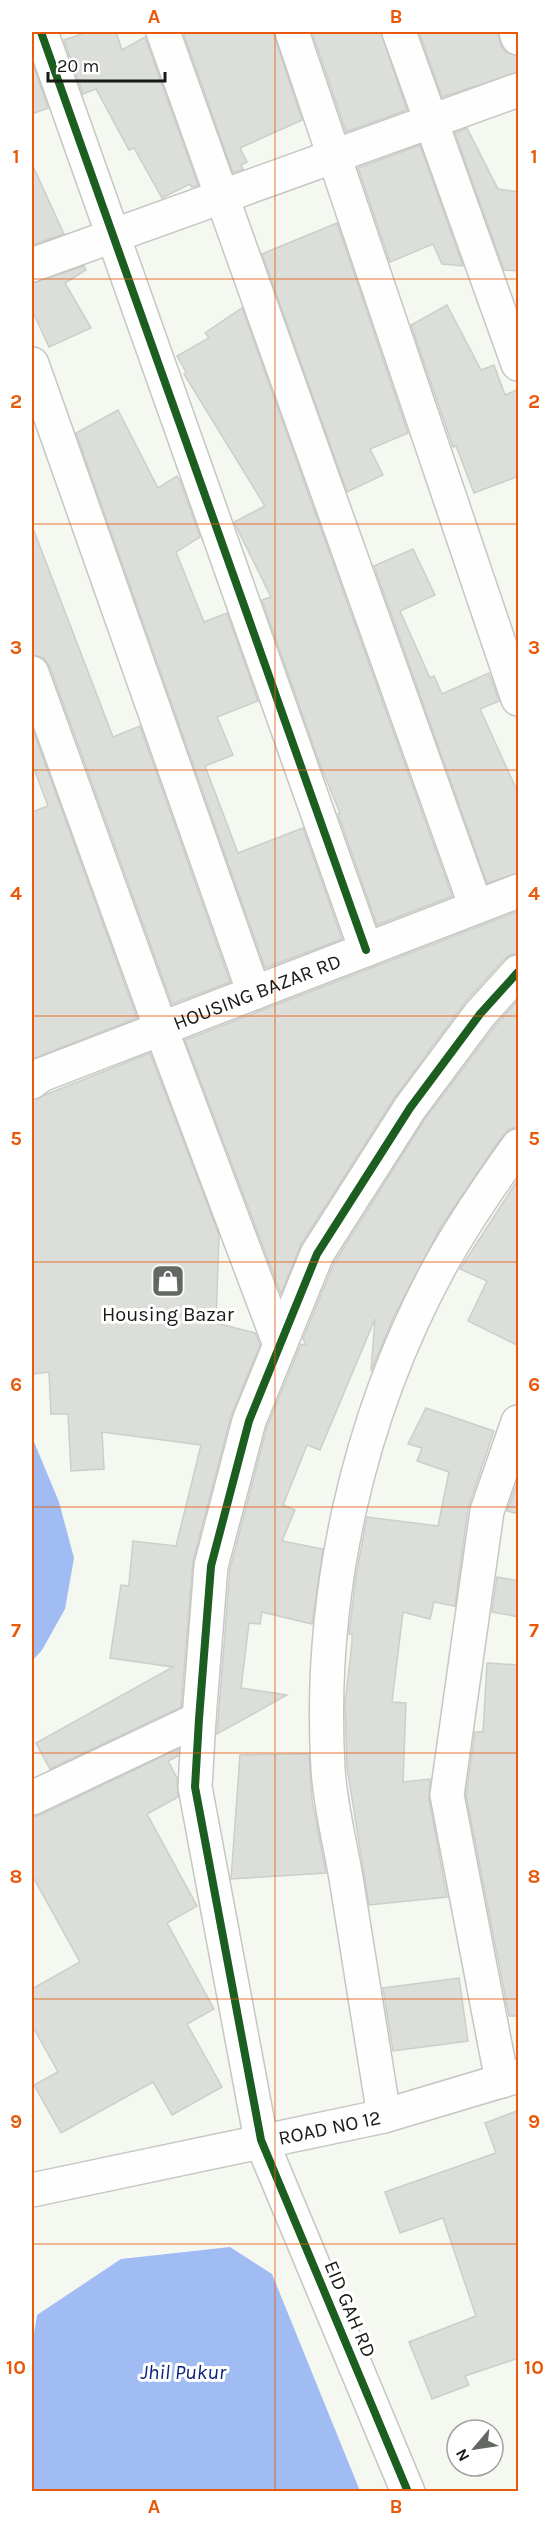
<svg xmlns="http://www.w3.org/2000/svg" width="550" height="2523" viewBox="0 0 550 2523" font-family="Karla,sans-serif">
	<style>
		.water { fill: #a1bcf2 }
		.building { fill: #dcdfd9; stroke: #cccfc9; stroke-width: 1.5 }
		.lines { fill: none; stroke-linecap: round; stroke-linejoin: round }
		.minor-casing { stroke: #c4c7c2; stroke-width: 36 }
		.minor { stroke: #fdfefd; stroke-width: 33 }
		.cycleway-casing { stroke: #fff; stroke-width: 11 }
		.cycleway { stroke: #1b5e20; stroke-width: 8 }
		.grid { fill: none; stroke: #e8590c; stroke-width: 1.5; stroke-opacity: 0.55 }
		.labels { text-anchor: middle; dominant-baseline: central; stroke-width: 6; stroke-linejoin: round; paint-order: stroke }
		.street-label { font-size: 20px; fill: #171a15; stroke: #fff }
		.poi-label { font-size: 20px; fill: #171a15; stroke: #fff }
		.water-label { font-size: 21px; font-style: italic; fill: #09227e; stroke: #fff }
		.neatline { fill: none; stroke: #e8590c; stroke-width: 2 }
		.grid-label { font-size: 20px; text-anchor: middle; font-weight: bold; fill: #e8590c }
	</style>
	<rect width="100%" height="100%" fill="#f4f8f1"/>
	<g class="water">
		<polygon points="32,1437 59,1502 74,1558 65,1609 42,1650 32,1661"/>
		<polygon points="230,2247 272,2274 360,2491 32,2491 32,2345 37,2315 121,2259"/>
	</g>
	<g class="building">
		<polygon points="88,32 116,32 122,50 145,37 198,185 192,187 190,184 162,198 134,148 129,150 96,89 83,94 64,40"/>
		<polygon points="183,32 273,32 302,120 240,148 247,162 241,165 243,169 233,173"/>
		<polygon points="312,32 381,32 407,110 346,132"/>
		<polygon points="419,32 498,32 500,44 505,52 519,56 519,72 442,97"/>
		<polygon points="32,61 48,108 32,114"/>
		<polygon points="467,128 498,189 519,192 519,271 504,270 455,133"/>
		<polygon points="420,145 463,266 442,264 433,244 390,262 358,168"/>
		<polygon points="32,164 64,234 32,245"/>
		<polygon points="337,223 408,433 370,449 383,475 347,492 262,254"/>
		<polygon points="84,266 86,270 65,283 91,328 49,347 32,310 32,283"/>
		<polygon points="447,305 481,370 494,365 505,395 519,389 519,476 474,493 456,446 453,447 411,325"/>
		<polygon points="242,308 452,896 377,925 338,814 340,813 321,767 262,600 271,597 234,522 265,506 184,374 186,372 177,356 209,338 205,333"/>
		<polygon points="118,410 158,488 177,476 180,481 200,537 176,552 204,622 227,613 258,701 217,717 233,755 205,766 238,853 303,828 342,939 265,968 76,433"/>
		<polygon points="34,531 113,737 140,726 230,982 172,1004 50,667 44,658 32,655 32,532"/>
		<polygon points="413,549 435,595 400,611 430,678 434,676 442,694 489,673 499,701 480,709 519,795 519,873 487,883 374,566"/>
		<polygon points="32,727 137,1018 32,1059 32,812 48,806 32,763"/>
		<polygon points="519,911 519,954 512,954 504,959 466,1001 395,1097 301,1244 281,1294 185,1040"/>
		<polygon points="519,999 519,1127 510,1129 503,1135 442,1225 394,1316 371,1371 375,1319 320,1450 307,1445 283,1505 295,1510 282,1541 323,1549 312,1624 262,1612 260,1624 249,1623 241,1688 287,1695 217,1734 230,1569 267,1427 301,1344 306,1345 303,1339 334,1263 425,1119 495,1026"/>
		<polygon points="150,1053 219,1235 216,1323 255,1333 260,1345 231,1416 193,1561 181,1707 50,1769 36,1743 173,1667 110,1658 121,1585 128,1586 129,1584 133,1541 176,1546 201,1445 102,1432 104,1469 71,1471 68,1414 51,1414 49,1372 34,1374 32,1358 32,1100"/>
		<polygon points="519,1178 519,1346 468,1321 487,1281 460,1269"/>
		<polygon points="426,1408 494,1431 468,1508 455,1606 434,1602 430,1619 403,1612 392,1702 406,1703 403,1782 430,1779 429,1799 447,1897 369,1905 347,1767 345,1703 352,1643 352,1634 349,1634 356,1576 367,1517 438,1526 449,1472 417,1461 422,1448 408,1444"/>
		<polygon points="519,1478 519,1514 507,1511"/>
		<polygon points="497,1577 519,1581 519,1617 492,1612"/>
		<polygon points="487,1663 519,1665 519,2016 509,2016 466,1795 475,1732 483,1732"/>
		<polygon points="178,1749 178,1756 168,1761 177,1778 178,1797 147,1814 197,1906 167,1923 214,2009 187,2024 222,2087 172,2115 153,2082 61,2133 34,2085 58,2072 32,2025 32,1989 80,1962 32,1875 32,1817 40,1815"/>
		<polygon points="309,1754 312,1800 326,1873 231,1879 240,1755"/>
		<polygon points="459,1978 468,2041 393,2051 383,1988"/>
		<polygon points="519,2110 519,2358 465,2376 469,2385 432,2399 409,2342 476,2316 443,2218 400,2233 385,2192 496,2153 485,2123"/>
	</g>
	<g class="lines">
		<g class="minor-casing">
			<g id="minor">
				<polyline points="41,32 366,950"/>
				<polyline points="163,32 476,907"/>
				<polyline points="292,32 518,699"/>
				<polyline points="399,32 518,364"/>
				<polyline points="516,32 518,38"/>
				<polyline points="32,265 518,90"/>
				<polyline points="32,364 254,993"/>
				<polyline points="32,673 161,1029 280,1345"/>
				<path id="s1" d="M32,1082L41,1075L518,891"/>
				<polyline points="32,1798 199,1719"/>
				<polyline points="502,2081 447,1795 487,1511 518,1422"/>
				<path d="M384,2116C372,2039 359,1961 347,1884C341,1846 330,1806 328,1768C318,1596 358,1417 440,1266C463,1224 490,1185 518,1146"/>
				<path id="s2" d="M32,2190L384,2116L518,2076"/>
				<polyline points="408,2492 261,2140 195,1787 199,1719 211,1566 249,1421 317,1254 410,1108 480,1014 518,972"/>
			</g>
		</g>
		<use href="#minor" class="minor"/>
		<g class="cycleway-casing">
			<g id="cycleway">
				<polyline points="41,32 366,950"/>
				<polyline points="408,2492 261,2140 195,1787 199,1719 211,1566 249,1421 317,1254 410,1108 480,1014 518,972"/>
			</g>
		</g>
		<use href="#cycleway" class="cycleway"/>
	</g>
	<path class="grid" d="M275,32V2492M32,279H518M32,524H518M32,770H518M32,1016H518M32,1262H518M32,1507H518M32,1753H518M32,1999H518M32,2244H518"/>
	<defs>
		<g id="shop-square" transform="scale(1.725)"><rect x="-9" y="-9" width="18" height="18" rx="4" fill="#646862" stroke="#fff"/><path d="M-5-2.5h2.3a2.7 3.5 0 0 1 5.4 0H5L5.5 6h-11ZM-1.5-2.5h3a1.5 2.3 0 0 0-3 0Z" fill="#fff"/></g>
	</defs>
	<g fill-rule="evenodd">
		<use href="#shop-square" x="168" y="1281"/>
	</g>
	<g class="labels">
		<g class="street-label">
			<text stroke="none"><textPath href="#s1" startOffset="243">HOUSING BAZAR RD</textPath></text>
			<text stroke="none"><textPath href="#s2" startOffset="304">ROAD NO 12</textPath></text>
			<text transform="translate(350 2309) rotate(67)">EID GAH RD</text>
		</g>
		<g class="poi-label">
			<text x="168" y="1314">Housing Bazar</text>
		</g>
		<g class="water-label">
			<text x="183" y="2372">Jhil Pukur</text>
		</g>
	</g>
	<rect width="550" height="2523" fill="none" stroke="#ffffff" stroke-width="66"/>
	<g transform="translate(475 2448) rotate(241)"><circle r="28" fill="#ffffff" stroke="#a2a3a1" stroke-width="1.5"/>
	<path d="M0-4.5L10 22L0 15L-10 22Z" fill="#646862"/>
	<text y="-9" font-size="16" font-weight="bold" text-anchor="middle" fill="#171a15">N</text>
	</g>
	<path d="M48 72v9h117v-9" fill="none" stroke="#171a15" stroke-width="3"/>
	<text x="57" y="72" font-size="18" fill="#171a15" stroke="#ffffff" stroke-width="4.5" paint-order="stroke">20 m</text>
	<rect x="33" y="33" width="484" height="2457" class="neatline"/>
	<g class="grid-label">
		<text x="154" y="23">A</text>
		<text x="396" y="23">B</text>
		<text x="16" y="163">1</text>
		<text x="534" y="163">1</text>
		<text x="16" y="408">2</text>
		<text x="534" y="408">2</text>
		<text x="16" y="654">3</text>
		<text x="534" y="654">3</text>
		<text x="16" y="900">4</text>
		<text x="534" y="900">4</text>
		<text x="16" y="1145">5</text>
		<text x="534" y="1145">5</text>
		<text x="16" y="1391">6</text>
		<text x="534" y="1391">6</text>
		<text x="16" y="1637">7</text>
		<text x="534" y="1637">7</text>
		<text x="16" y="1883">8</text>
		<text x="534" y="1883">8</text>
		<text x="16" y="2128">9</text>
		<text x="534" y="2128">9</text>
		<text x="16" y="2374">10</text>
		<text x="534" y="2374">10</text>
		<text x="154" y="2513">A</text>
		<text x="396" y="2513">B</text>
	</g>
</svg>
